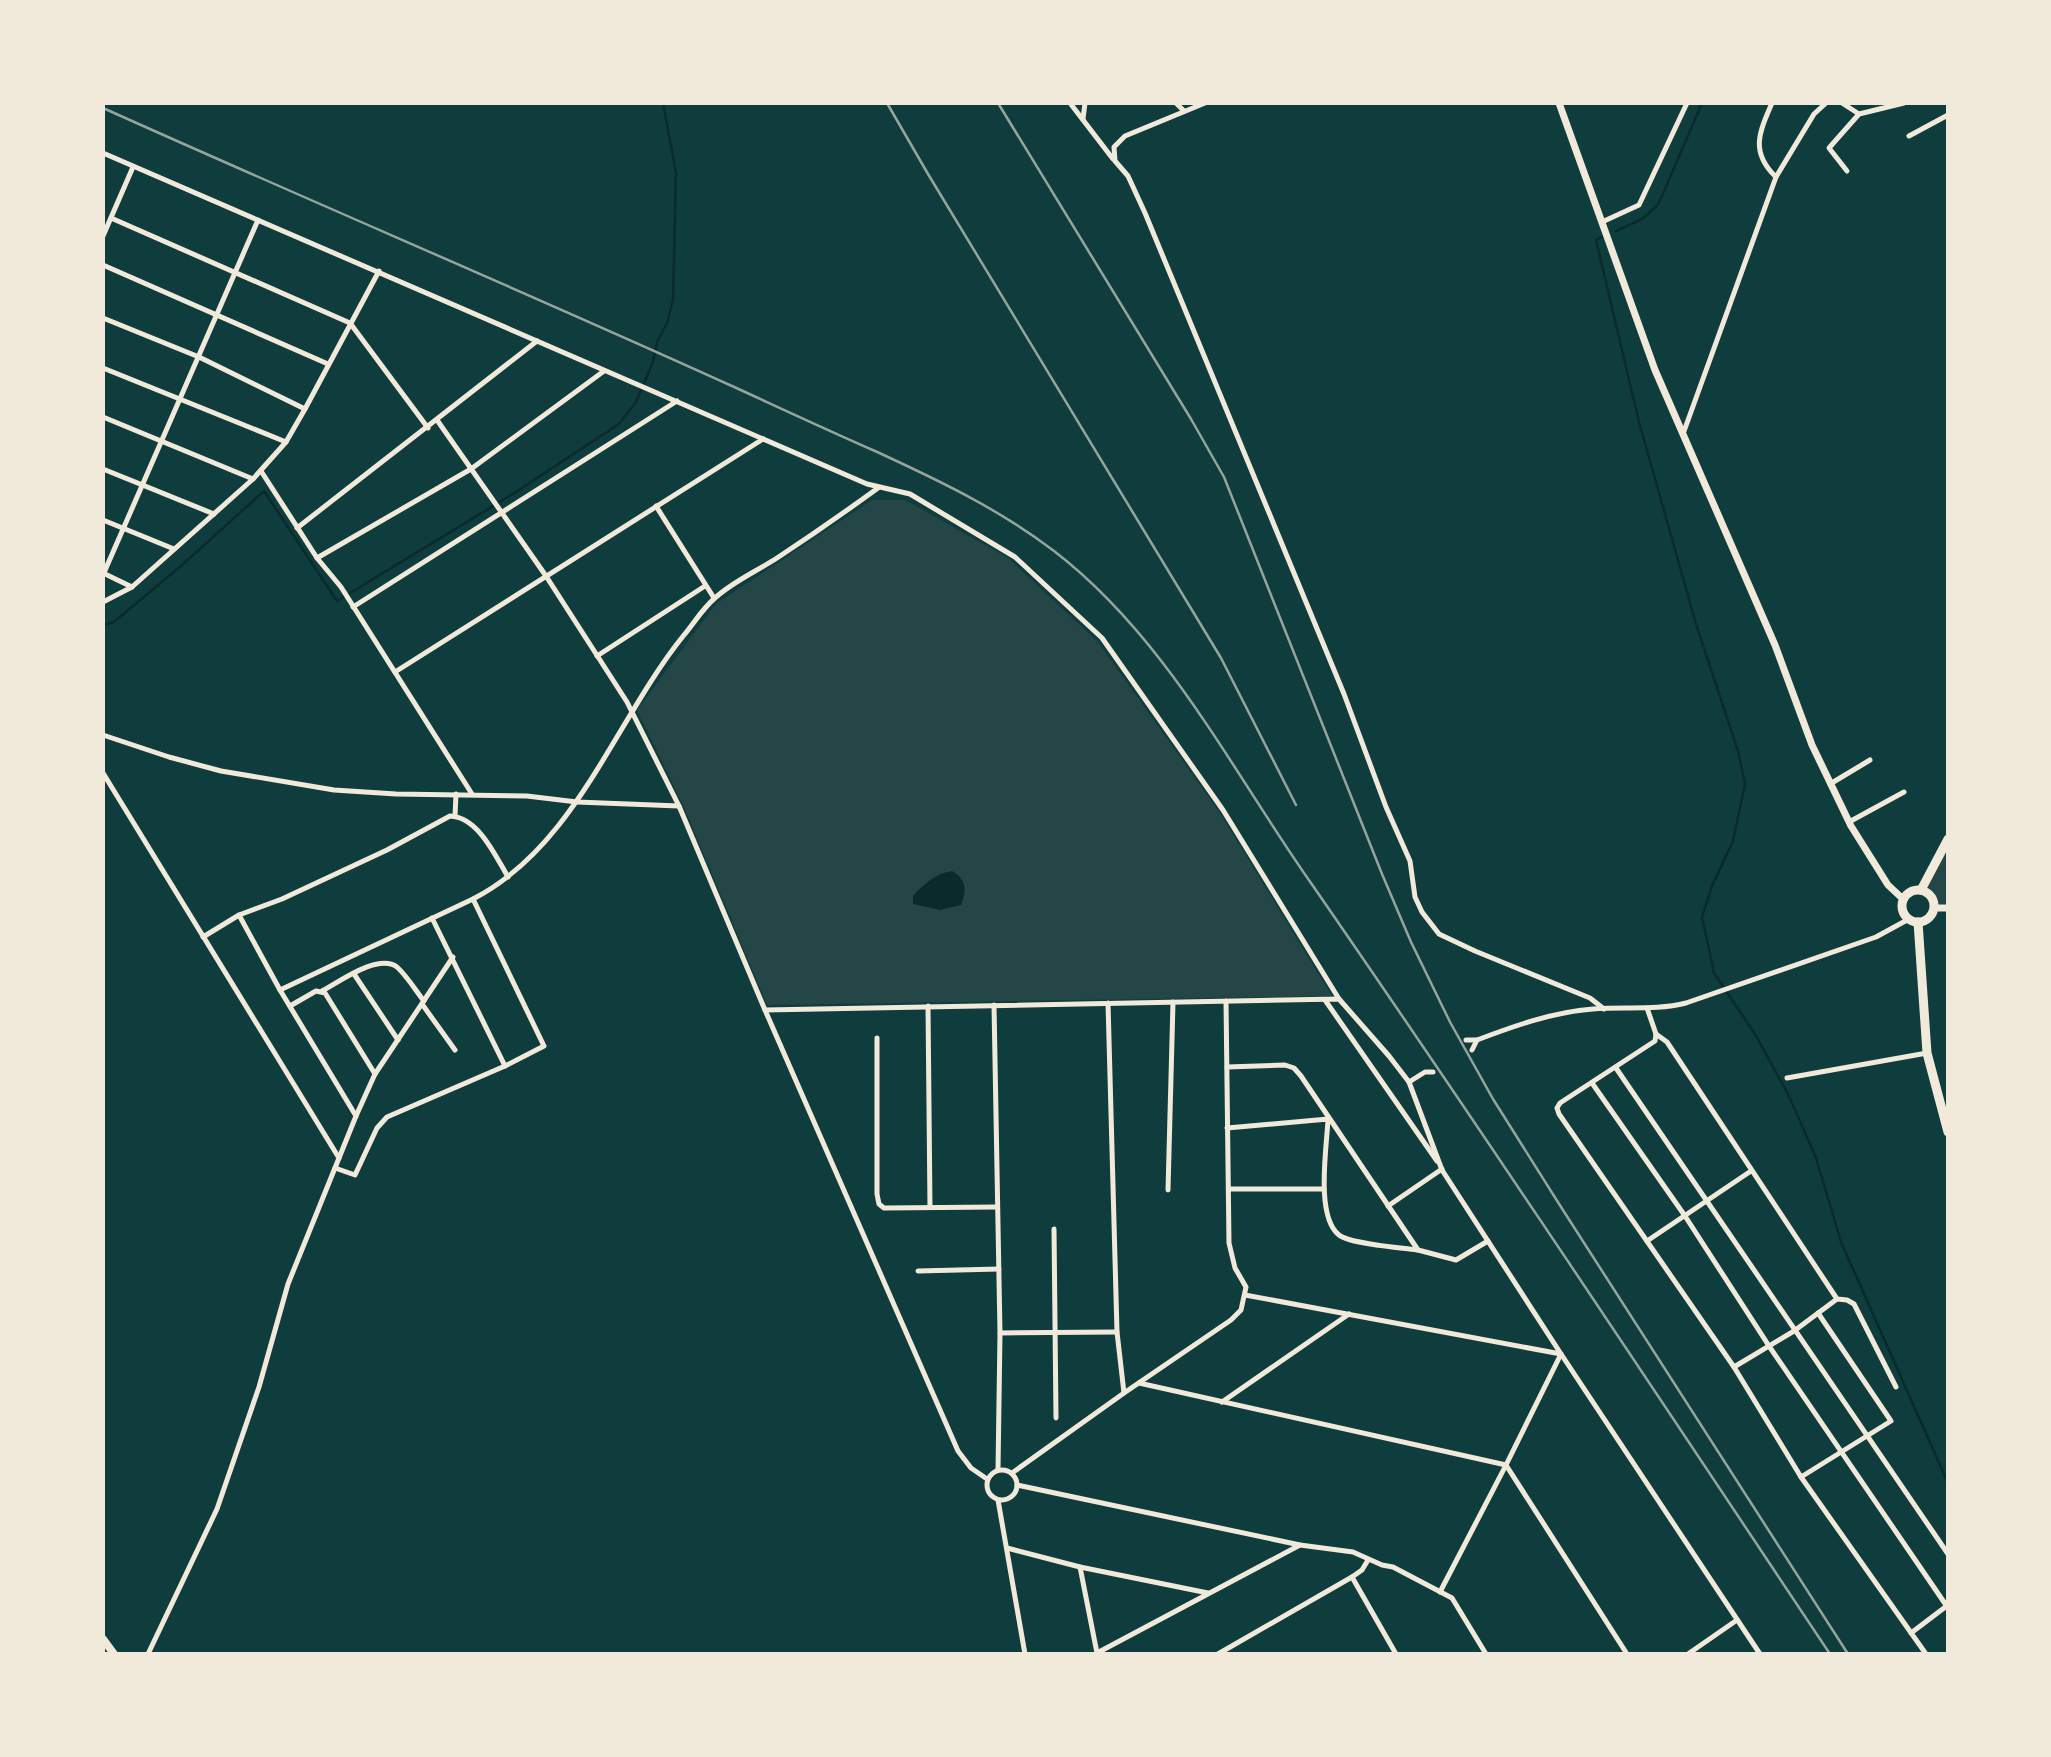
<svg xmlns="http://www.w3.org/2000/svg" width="2051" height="1757" viewBox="0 0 2051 1757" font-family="Merriweather,serif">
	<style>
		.green { fill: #244646 }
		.water { fill: #0a2a2b }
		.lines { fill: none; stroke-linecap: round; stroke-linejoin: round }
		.stream { stroke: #0a2a2b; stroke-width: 2.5 }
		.minor { stroke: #f1e9da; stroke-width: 5 }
		.tertiary { stroke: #f1e9da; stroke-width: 7 }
		.secondary { stroke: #f1e9da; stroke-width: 8 }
		.primary { stroke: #f1e9da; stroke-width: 9 }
		.rail { stroke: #97a49c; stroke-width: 2.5 }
	</style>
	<rect width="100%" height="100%" fill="#0f3d3e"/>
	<g class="green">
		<polygon points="872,500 905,500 1008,558 1098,642 1220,813 1332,996 767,1005 683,805 637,710 716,604"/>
		<polygon points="1948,850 1948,908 1935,907 1934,898 1924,889"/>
	</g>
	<path class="water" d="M952,871C966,879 967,890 961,905L940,910L913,904V896C925,883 935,874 952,871Z"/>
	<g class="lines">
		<g class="stream">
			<polyline points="1616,231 1642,219 1658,205 1702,103"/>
			<polyline points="1602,237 1596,240 1639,422 1696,624 1738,751 1745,784 1733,841 1712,886 1702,917 1714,973 1755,1034 1789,1096 1816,1158 1841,1242 1948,1483"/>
			<polyline points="103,625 114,622 181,566 264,491 337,601 516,492 619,424 636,402 653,362 657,342 667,323 673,300 676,173 663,103"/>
		</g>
		<g class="minor">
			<polyline points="1070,103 1113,159"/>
			<polyline points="1176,103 1184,111"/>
			<polyline points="1205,103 1125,136 1114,147 1115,161 1128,176 1145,213 1344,694 1386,807 1410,861 1415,897 1422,912 1439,934 1475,951 1590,998 1604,1009"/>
			<path d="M1772,103C1759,133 1750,152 1776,177"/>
			<polyline points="1842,103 1859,114"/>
			<polyline points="1083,119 1085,103"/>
			<polyline points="1909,136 1948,115"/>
			<polyline points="103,153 867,484 910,494 1015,557 1102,638 1223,810 1339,999"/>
			<polyline points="1847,171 1829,148 1859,114 1904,103"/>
			<polyline points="111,218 350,323 428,428"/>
			<polyline points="1602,222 1639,205 1687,103"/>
			<polyline points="103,236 133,167"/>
			<polyline points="103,265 328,364"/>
			<polyline points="103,318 199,357 305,409"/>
			<polyline points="103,368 286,442"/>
			<polyline points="103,417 253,479"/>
			<polyline points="437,420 546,576 627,702 679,806 765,1010 958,1451 971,1468 987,1479"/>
			<polyline points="1683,434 1776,177 1814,114 1826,103"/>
			<polyline points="103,469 214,514"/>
			<polyline points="261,471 317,558 341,587 472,794"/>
			<polyline points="656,506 714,598"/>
			<polyline points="103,520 174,549"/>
			<polyline points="297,528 537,341"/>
			<polyline points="317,558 471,469 604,371"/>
			<polyline points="103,573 132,587"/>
			<polyline points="103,575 258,220"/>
			<polyline points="103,602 132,587 253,479 286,442 305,409 379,271"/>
			<polyline points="353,607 677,401"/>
			<polyline points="597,656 705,586"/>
			<polyline points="395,672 763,439"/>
			<polyline points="103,735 169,757 221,771 334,790 396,794 527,796 577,802 679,806"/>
			<polyline points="103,773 339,1158"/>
			<polyline points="1830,784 1870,760"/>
			<polyline points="455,816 456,794"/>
			<polyline points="1849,822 1904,792"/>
			<polyline points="239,915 280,990 356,1116"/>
			<polyline points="432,918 505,1066"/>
			<path d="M203,937L239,915L282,899L387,850L450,816C478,817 495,855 508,877"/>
			<polyline points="354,974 398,1040"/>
			<path d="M280,990L473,899C576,846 615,720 684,635C694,623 703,608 715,598C732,582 757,571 777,558C812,535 845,512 878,488"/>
			<path d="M322,991C339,982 378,953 397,967C407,976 416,991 424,1001"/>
			<polyline points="1325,1000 1437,1161"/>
			<polyline points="1108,1003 1117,1332 1124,1393"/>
			<polyline points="422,1004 455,1050"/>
			<polyline points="994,1005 1000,1333 998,1470"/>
			<polyline points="290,1006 316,991 325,993 375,1074"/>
			<polyline points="928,1006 930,1207"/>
			<polyline points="1647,1008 1656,1034 1655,1041 1560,1103 1557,1108 1559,1114 1734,1367 1801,1477 1926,1654"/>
			<polyline points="765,1010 1339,999 1389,1056 1409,1082 1425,1072 1433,1072"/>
			<polyline points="1656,1034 1667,1042 1837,1299 1847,1300 1854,1304 1896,1387"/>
			<polyline points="877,1038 877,1194 879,1204 884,1208 997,1207"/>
			<path d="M1466,1040H1477C1514,1026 1553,1012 1593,1009C1624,1006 1655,1011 1686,1003L1876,937L1909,919"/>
			<polyline points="1472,1050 1477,1040"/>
			<polyline points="1227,1067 1285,1065 1294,1068 1301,1076 1418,1250 1456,1260 1488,1241"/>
			<polyline points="1616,1068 1948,1554"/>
			<polyline points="1787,1078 1927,1053"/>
			<polyline points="1409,1082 1442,1170 1561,1354 1760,1654"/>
			<polyline points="1592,1083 1685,1216 1769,1346 1948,1608"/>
			<path d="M1227,1128L1328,1119C1327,1146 1315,1216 1339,1235C1350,1244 1402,1248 1418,1250"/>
			<polyline points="335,1168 355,1175 377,1128 387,1117 505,1066 544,1046 473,899"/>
			<polyline points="1229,1189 1324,1189"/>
			<polyline points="1168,1190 1173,1002"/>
			<polyline points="1388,1206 1442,1169"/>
			<polyline points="1054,1229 1056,1418"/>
			<polyline points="1647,1241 1751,1171"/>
			<polyline points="918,1271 999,1269"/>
			<polyline points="1245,1295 1561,1354 1506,1465 1440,1592"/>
			<polyline points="1000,1333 1117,1332"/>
			<polyline points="1734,1367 1794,1331 1837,1299"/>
			<polyline points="1139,1383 1506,1465 1627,1654"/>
			<polyline points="1222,1402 1349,1314"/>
			<circle cx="1002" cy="1485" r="15"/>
			<polyline points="1012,1473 1124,1393 1231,1320 1241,1310 1246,1287 1235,1268 1229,1243 1226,1001"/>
			<polyline points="1801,1477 1891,1421 1818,1313"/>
			<polyline points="1017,1485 1300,1545 1353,1552 1382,1565 1393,1567 1452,1598 1486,1654"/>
			<polyline points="998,1500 1025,1654"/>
			<polyline points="1007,1548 1080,1567 1208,1593"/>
			<polyline points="1080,1567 1097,1653"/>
			<polyline points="1352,1577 1362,1570 1368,1560"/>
			<polyline points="1911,1633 1948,1605"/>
			<polyline points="1097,1653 1300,1545"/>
			<polyline points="148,1654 217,1509 259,1387 288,1284 356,1116 375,1074 453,957"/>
			<polyline points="1218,1654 1352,1577 1396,1654"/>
			<polyline points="1688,1654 1737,1620"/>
		</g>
		<g class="tertiary">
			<polyline points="1559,103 1655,370 1775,645 1812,745 1851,826 1888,885 1903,899"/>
			<polyline points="1934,908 1948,908"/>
		</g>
		<polyline class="secondary" points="103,1639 114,1654"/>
		<g class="primary">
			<circle cx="1918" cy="906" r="16"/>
			<polyline points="1921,890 1948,839"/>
			<polyline points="1918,922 1927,1053 1948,1132"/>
		</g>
		<g class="rail">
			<polyline points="887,103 928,174 1221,658 1296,805"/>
			<polyline points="998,103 1191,419 1224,477 1382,874 1411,942 1450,1022 1493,1099 1561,1207 1848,1654"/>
			<path d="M103,108C312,202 523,291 732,386C780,408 827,430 875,451C938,480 999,509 1054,551C1166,637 1231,769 1311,883C1487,1138 1658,1396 1830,1654"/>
		</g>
	</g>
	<rect width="2051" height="1757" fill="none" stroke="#f1e9da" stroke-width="210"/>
</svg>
